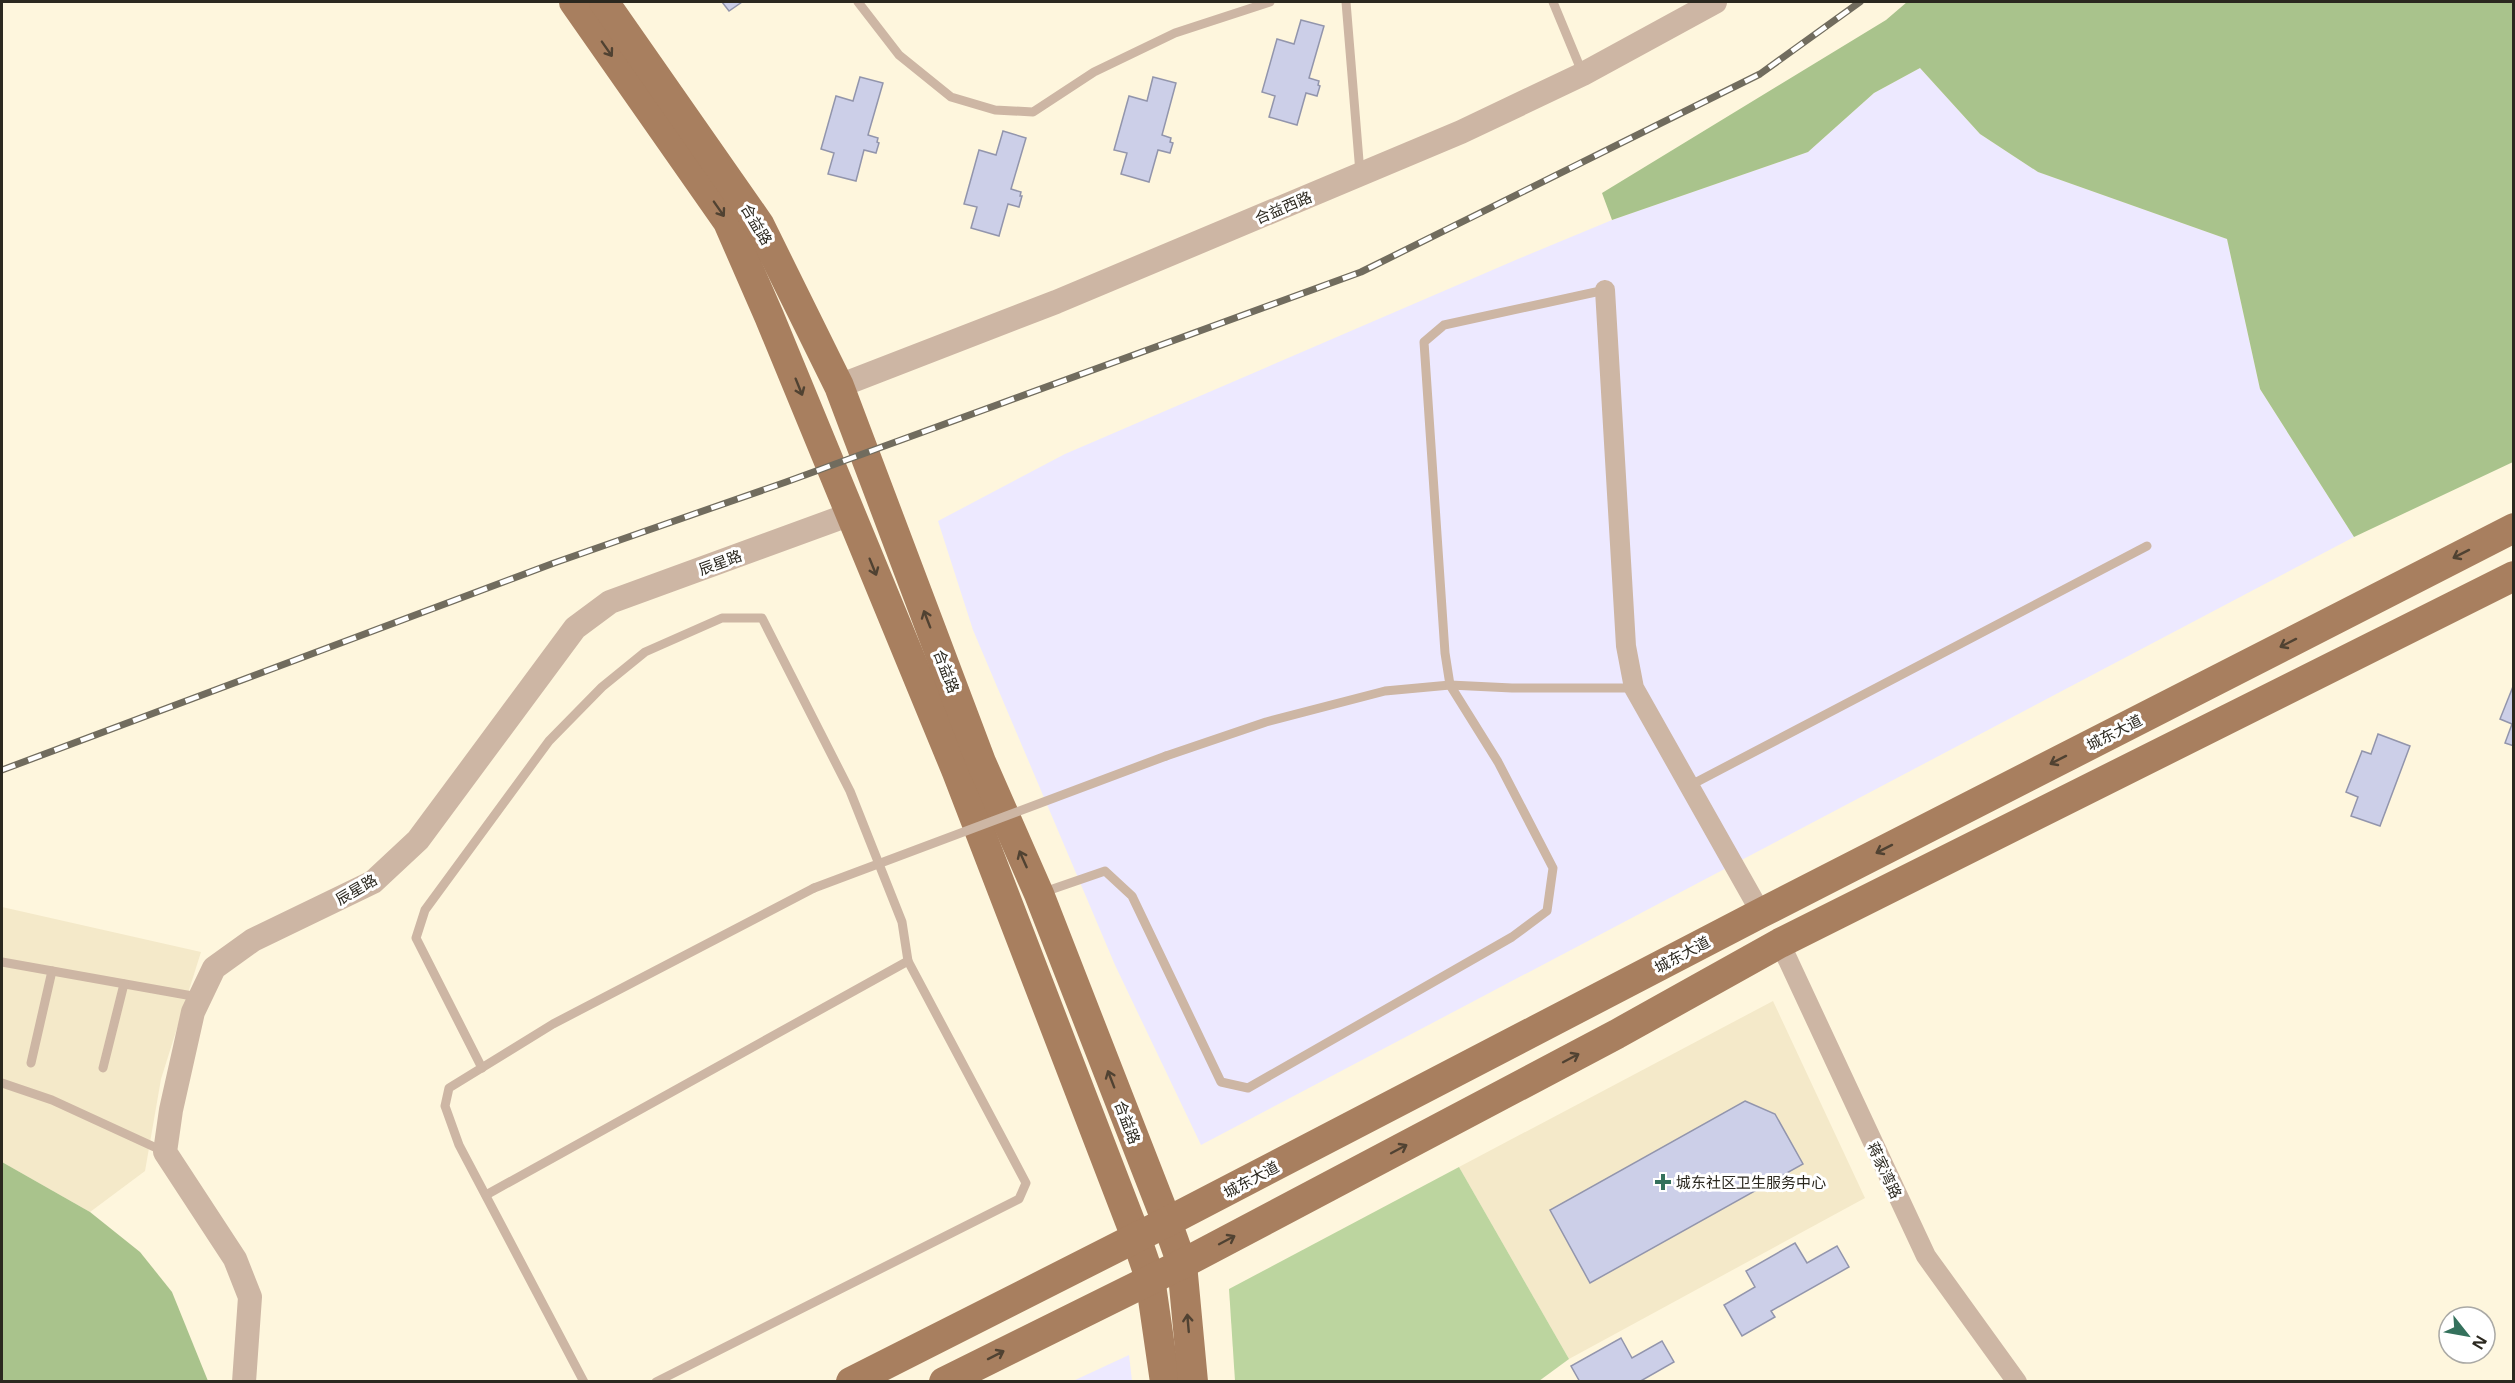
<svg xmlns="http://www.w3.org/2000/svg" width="2515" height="1383" viewBox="0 0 2515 1383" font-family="'Noto Sans','Noto Sans SC',sans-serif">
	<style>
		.commercial { fill: #ede9ff }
		.built { fill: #f4e9c9 }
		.green { fill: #bcd59f }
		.forest { fill: #a9c38c }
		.building { fill: #cccfe8; stroke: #9295ac; stroke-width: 1.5 }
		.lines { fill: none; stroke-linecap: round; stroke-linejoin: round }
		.service { stroke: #cdb6a4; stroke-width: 9 }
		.minor { stroke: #cdb6a4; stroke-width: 20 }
		.tertiary { stroke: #cdb6a4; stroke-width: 24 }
		.primary { stroke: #a87f5f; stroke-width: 30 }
		.rail-casing { stroke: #716c5e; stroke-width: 7 }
		.rail { stroke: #fff; stroke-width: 4.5; stroke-dasharray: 14; stroke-linecap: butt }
		.service-bridge { stroke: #cdb6a4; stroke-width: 9 }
		.oneway { stroke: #504232 }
		.poi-dot { fill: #34715c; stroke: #fff; stroke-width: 2 }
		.labels { text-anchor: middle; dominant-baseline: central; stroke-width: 6; stroke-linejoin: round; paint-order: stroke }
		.street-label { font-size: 15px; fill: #2b281f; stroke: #fff }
		.poi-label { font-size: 15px; fill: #2b281f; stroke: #fff; text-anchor: start }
	</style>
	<rect width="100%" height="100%" fill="#fef6dd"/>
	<g class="commercial">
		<polygon points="1920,68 1980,134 2038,172 2227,239 2260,389 2354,537 1201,1145 1115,965 973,630 938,521 1065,454 1518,259 1612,220 1808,152 1874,93"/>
		<polygon points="1129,1355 1132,1381 1073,1381"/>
	</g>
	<g class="built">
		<polygon points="2,907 201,952 161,1079 145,1171 90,1212 2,1162"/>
		<polygon points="1773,1001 1865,1198 1569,1359 1459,1167"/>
	</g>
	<polygon class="green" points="1459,1167 1569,1359 1539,1381 1235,1381 1229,1289"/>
	<g class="forest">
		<polygon points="1907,2 2513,2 2513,462 2354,537 2260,389 2227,239 2038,172 1980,134 1920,68 1874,93 1808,152 1612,220 1602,193 1886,20"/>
		<polygon points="2,1162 90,1212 140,1252 172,1292 208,1381 2,1381"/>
	</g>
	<g class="building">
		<polygon points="722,2 742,2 729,11"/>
		<polygon points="1301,20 1324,26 1309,78 1319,81 1318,85 1320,86 1317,96 1306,93 1297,125 1269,117 1275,96 1262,92 1277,39 1294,44"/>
		<polygon points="860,77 883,83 868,135 878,138 877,142 879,143 876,153 864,150 856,181 828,174 834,153 821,149 836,96 853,101"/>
		<polygon points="1153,77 1176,83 1162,135 1171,138 1170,142 1173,143 1170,153 1158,150 1149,182 1121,174 1127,153 1114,150 1129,96 1147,101"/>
		<polygon points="1003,131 1026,138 1011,189 1021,192 1020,196 1022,196 1019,207 1008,204 999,236 971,228 977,207 964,204 979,150 996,155"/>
		<polygon points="2514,684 2514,746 2505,743 2512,724 2500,719"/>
		<polygon points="2378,734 2410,746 2380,826 2351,816 2358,797 2346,792 2362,751 2371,754"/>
		<polygon points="1745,1101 1775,1114 1803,1164 1590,1283 1550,1210"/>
		<polygon points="1795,1243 1807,1263 1837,1246 1849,1267 1771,1311 1775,1317 1742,1336 1724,1305 1755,1287 1746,1271"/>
		<polygon points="1621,1338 1632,1358 1662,1341 1674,1362 1639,1382 1580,1382 1571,1366"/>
	</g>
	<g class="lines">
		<g class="service">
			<polyline points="858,2 899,55 951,97 995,110 1033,112 1094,72 1175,33 1270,2"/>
			<polyline points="1346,2 1360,173"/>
			<polyline points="1553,2 1582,72"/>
			<polyline points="1166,756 1266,722 1385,691 1450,685 1512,688 1634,688"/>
			<polyline points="1689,786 2147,546"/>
			<polyline points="1044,892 1105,871 1132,896 1221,1082 1248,1088 1512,937 1547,911 1553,868 1498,762 1450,685 1445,653 1424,342 1444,325 1605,290"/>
			<polyline points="2,962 198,997"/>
			<polyline points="31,1063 52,971"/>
			<polyline points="103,1068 124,984"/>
			<polyline points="482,1068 416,938 425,910 549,741 602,687 645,652 722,618 762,618 850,791 902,922 908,961 1026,1183 1019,1199 656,1382"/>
			<polyline points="2,1083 52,1100 163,1151"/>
			<polyline points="486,1195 908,961"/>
			<polyline points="584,1382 459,1145 445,1106 449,1088 553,1024 814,888"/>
		</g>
		<g class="minor">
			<polyline points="1605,290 1626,646 1634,688 1761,913"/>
			<polyline points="1780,943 1926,1256 2017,1382"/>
		</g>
		<g class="tertiary">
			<polyline points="839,386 1056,302 1461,132 1583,74 1715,2"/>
			<polyline points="244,1382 250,1297 235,1259 165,1152 171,1110 193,1012 214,968 253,940 373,882 418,840 575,628 610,602 851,514"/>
		</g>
		<g class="primary">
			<polyline points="574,2 728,222 769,316 957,772 1136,1237 1150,1278 1165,1382"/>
			<polyline points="604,2 759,224 839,386 981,762 1039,894 1167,1222 1182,1264 1193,1382"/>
			<polyline points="851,1382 1167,1222 1761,913 2514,528"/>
			<polyline points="944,1382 1182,1264 1617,1034 1780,943 2514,576"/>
		</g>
		<g class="rail-casing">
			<polyline id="rail" points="2,770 554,563 786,482 1361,272 1760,74 1860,2"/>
		</g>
		<use href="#rail" class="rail"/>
		<polyline class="service-bridge" points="814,888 1166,756"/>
	</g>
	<defs><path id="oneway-shaft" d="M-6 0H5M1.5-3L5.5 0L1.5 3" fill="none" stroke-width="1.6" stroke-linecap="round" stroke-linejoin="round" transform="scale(1.5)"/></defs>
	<g class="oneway">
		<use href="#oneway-shaft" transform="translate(607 49) rotate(55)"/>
		<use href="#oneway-shaft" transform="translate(719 209) rotate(55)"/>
		<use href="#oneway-shaft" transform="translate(799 387) rotate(68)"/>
		<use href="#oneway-shaft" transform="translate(2461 554) rotate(153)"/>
		<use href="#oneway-shaft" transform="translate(873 567) rotate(68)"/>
		<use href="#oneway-shaft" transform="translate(927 619) rotate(-111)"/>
		<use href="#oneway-shaft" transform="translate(2288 643) rotate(153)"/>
		<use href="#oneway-shaft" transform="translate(2058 760) rotate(153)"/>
		<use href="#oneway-shaft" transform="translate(1884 849) rotate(153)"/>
		<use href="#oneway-shaft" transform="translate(1023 859) rotate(-114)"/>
		<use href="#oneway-shaft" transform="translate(1571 1058) rotate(-28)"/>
		<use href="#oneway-shaft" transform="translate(1111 1079) rotate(-111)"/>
		<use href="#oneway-shaft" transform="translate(1399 1149) rotate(-28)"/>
		<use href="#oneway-shaft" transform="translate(1227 1240) rotate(-28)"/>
		<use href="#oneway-shaft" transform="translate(1188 1323) rotate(-95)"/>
		<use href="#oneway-shaft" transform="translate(996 1355) rotate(-27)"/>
	</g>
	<path class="poi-dot" d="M1660 1173h6v6h6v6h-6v6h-6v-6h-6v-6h6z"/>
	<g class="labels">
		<g class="street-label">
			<text transform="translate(1283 207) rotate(-23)">合益西路</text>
			<text transform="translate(757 224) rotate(59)">合益路</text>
			<text transform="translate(720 562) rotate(-20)">辰星路</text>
			<text transform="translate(947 671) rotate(69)">合益路</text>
			<text transform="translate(2114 732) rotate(-27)">城东大道</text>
			<text transform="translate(356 889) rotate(-30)">辰星路</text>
			<text transform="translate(1682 954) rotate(-28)">城东大道</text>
			<text transform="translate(1128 1122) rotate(69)">合益路</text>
			<text transform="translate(1885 1170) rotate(65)">蒋家湾路</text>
			<text transform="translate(1251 1179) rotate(-28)">城东大道</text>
		</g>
		<g class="poi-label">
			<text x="1676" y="1182">城东社区卫生服务中心</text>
		</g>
	</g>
	<rect width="2515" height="1383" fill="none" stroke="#2b281f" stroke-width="6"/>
	<g transform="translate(2467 1335) rotate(121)"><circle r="28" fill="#ffffff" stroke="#aaa9a5" stroke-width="1.5"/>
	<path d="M0-4.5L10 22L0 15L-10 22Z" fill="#34715c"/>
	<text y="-9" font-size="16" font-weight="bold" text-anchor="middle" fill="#2b281f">N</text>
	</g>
</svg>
